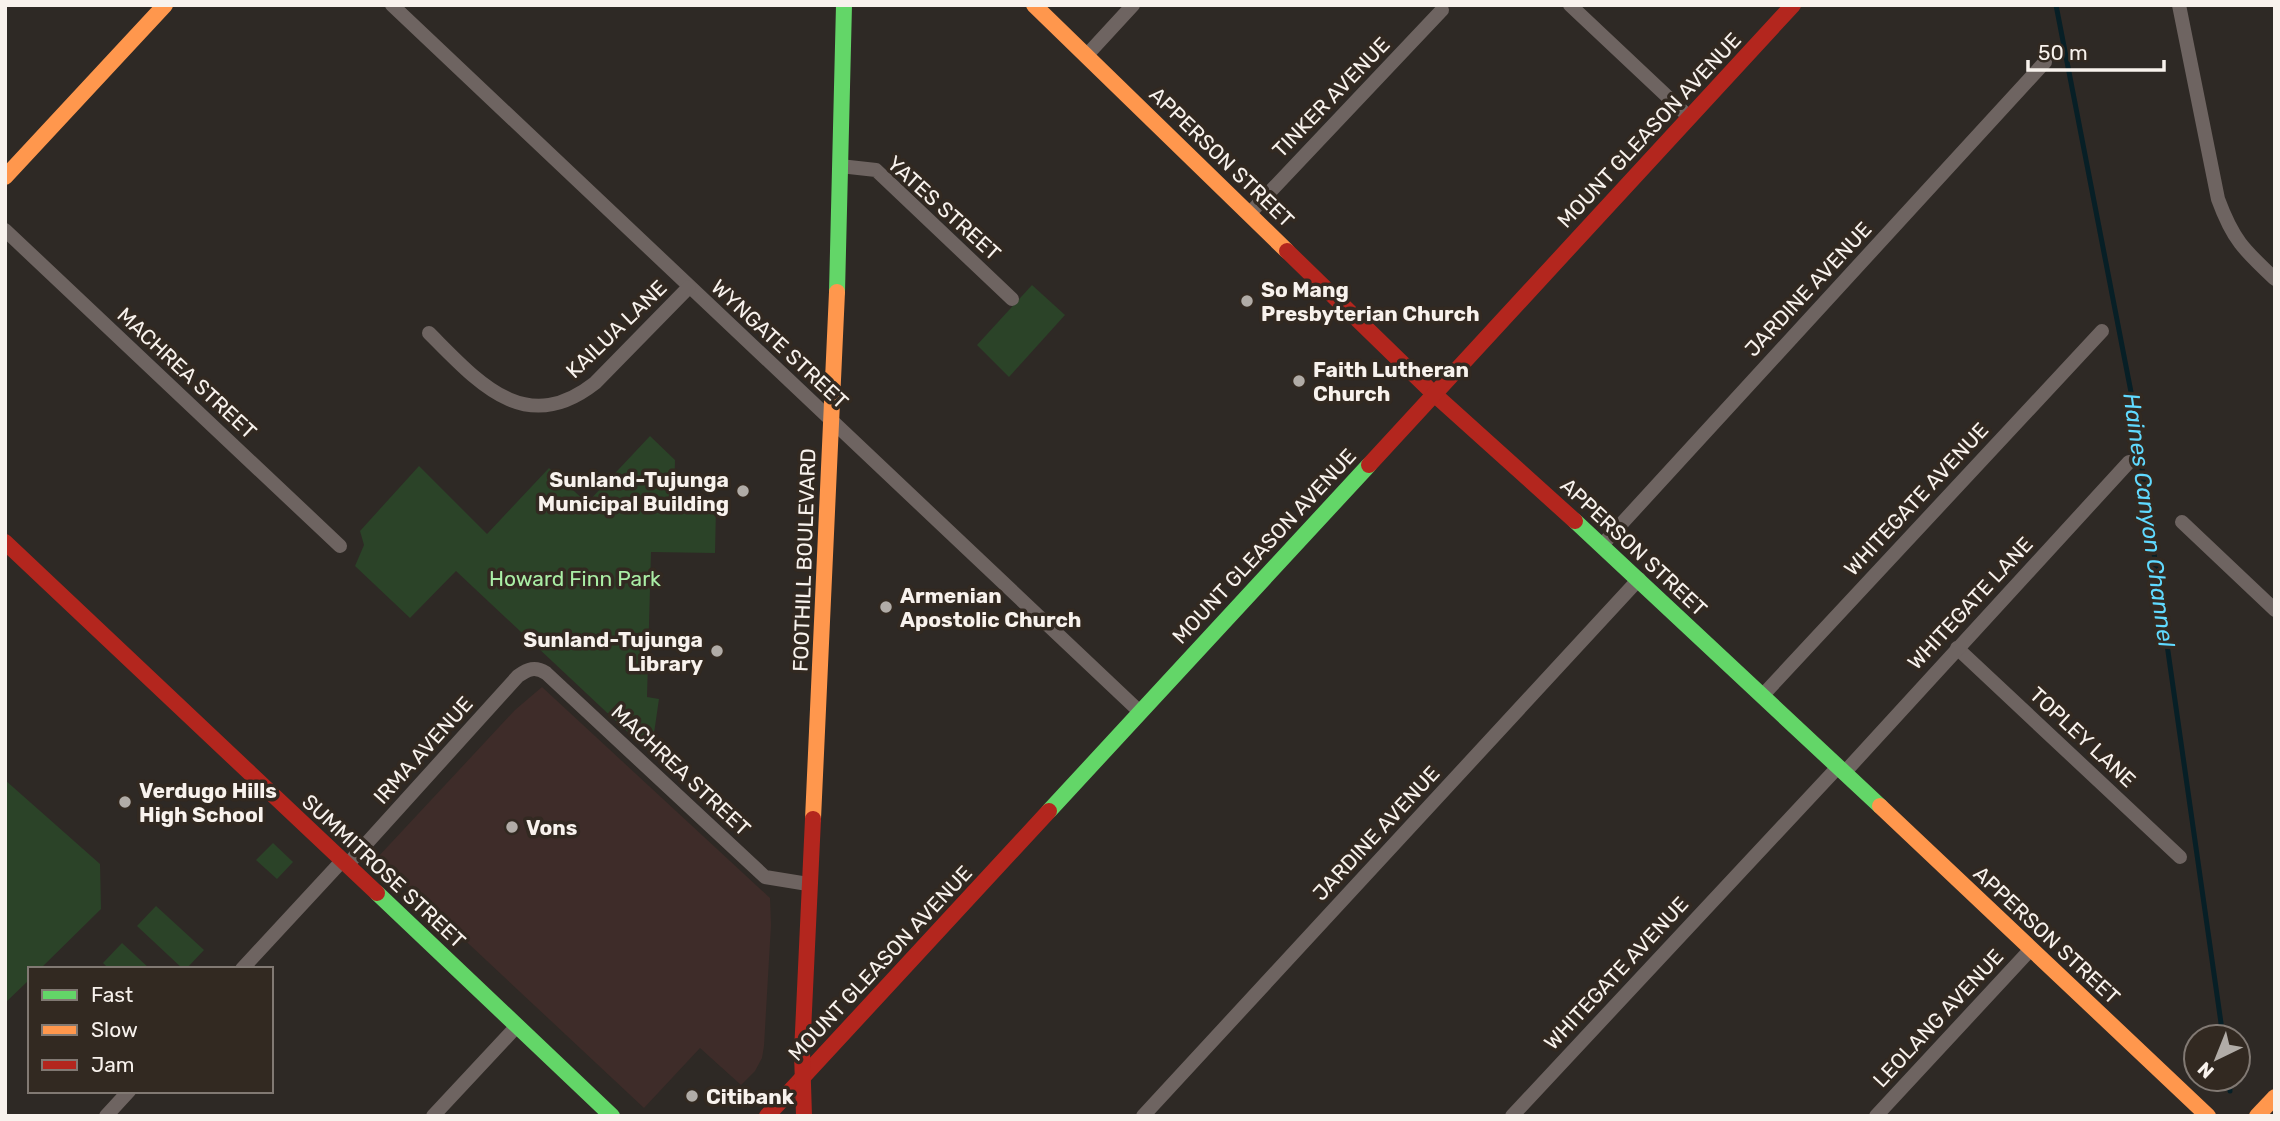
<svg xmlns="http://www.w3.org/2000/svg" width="2280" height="1121" viewBox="0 0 2280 1121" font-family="Rubik,sans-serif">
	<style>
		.commercial { fill: #3e2c29 }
		.green { fill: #2b4328 }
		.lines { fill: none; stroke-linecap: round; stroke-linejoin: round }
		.stream { stroke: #071f26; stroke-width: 5 }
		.street { stroke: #6e6461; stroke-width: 14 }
		.fast { stroke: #63d668; stroke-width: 16 }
		.slow { stroke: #ff974d; stroke-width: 16 }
		.jam { stroke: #b3261e; stroke-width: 16 }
		.poi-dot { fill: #b1aca7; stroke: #322921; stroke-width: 2.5 }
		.labels { text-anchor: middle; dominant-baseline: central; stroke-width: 7; stroke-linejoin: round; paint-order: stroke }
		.street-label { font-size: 21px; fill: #f8f2ed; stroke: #322921 }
		.poi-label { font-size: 21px; font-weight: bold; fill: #f8f2ed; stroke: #322921; text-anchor: start }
		.park-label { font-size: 21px; fill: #aaeea5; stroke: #322921 }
		.water-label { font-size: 23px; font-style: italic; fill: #60daff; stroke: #322921 }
	</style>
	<rect width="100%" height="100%" fill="#2e2925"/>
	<polygon class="commercial" points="542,687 770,898 771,925 764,1046 762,1058 755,1071 741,1085 700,1048 644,1108 377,858 515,710"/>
	<g class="green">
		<polygon points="1032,285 1065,315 1009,377 977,345"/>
		<polygon points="650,436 675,460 674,505 716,508 715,553 651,552 647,697 659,699 651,754 456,571 410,618 355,566 364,545 360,531 419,466 487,534 549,468 587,503"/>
		<polygon points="5,780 100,864 101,909 40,969 30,969 30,979 5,1003"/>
		<polygon points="273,843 293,862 277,879 256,860"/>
		<polygon points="156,906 204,950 186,969 183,969 137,926"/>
		<polygon points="122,943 150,969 109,969 103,963"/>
	</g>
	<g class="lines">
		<g class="stream">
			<polyline points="2056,5 2131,392 2223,1037"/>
			<polyline points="2229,1079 2230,1091"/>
		</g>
		<g class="street">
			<polyline points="392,5 1140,712"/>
			<polyline points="1570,5 1689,117"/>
			<path d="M2179,5L2218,199C2233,240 2244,250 2275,279"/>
			<polyline points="1086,56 1133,5"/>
			<polyline points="840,166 876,170 1012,299"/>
			<polyline points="1250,213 1442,10"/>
			<polyline points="5,230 340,546"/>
			<path d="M429,333C478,382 525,438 595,383L689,287"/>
			<polyline points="2182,522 2275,610"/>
			<polyline points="1602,545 2045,62"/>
			<polyline points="1957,648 2180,857"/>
			<polyline points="1762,696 2102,331"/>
			<polyline points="1844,773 2129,462"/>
			<path d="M347,865L518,676C528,669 535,666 546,673L765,877L808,884"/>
			<polyline points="242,969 342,861"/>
			<polyline points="106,1116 129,1091"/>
			<polyline points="433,1116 517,1026"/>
			<polyline points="1143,1116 1639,579"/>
			<polyline points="1512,1116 1838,767"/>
			<polyline points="1876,1116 2031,949"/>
		</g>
		<g class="fast">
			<polyline points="837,292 844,5"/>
			<polyline points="1575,521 1880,806"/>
			<polyline points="1049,811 1369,465"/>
			<polyline points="377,893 612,1116"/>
		</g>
		<g class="slow">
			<polyline points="1034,5 1287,251"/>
			<polyline points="5,177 165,5"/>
			<polyline points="1880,806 2208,1116"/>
			<polyline points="813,819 837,292"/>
			<polyline points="2257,1116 2275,1097"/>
		</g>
		<g class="jam">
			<polyline points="1287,251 1433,393 1575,521"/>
			<polyline points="1369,465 1793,5"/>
			<polyline points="5,542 377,893"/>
			<polyline points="767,1116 1049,811"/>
			<polyline points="804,1116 802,1053 813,819"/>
		</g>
	</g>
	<g class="poi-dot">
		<circle cx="1247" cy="301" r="7"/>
		<circle cx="1299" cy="381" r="7"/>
		<circle cx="743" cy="491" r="7"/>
		<circle cx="886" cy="607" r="7"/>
		<circle cx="717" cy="651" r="7"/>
		<circle cx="125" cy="802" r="7"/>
		<circle cx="512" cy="827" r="7"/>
		<circle cx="692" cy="1096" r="7"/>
	</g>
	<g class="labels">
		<g class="street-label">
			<text transform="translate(1331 97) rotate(-46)">TINKER AVENUE</text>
			<text transform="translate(1649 130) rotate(-47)">MOUNT GLEASON AVENUE</text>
			<text transform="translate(1222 157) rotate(44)">APPERSON STREET</text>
			<text transform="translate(944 208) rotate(42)">YATES STREET</text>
			<text transform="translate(1808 289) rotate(-47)">JARDINE AVENUE</text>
			<text transform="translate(616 329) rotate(-44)">KAILUA LANE</text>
			<text transform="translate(780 344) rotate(43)">WYNGATE STREET</text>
			<text transform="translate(187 373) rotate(43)">MACHREA STREET</text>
			<text transform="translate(1916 499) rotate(-47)">WHITEGATE AVENUE</text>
			<text transform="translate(1264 546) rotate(-47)">MOUNT GLEASON AVENUE</text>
			<text transform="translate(1634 547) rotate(43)">APPERSON STREET</text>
			<text transform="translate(804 560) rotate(-88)">FOOTHILL BOULEVARD</text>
			<text transform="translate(1970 603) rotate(-47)">WHITEGATE LANE</text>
			<text transform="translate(2083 737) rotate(43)">TOPLEY LANE</text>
			<text transform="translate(423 750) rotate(-48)">IRMA AVENUE</text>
			<text transform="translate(681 770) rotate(43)">MACHREA STREET</text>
			<text transform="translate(1376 833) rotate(-47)">JARDINE AVENUE</text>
			<text transform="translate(384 871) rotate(43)">SUMMITROSE STREET</text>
			<text transform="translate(2047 935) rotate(43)">APPERSON STREET</text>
			<text transform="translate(880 963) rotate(-47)">MOUNT GLEASON AVENUE</text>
			<text transform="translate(1616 973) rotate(-47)">WHITEGATE AVENUE</text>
			<text transform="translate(1938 1018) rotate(-47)">LEOLANG AVENUE</text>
		</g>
		<g class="poi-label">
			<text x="1261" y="289">So Mang<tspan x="1261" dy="24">Presbyterian Church</tspan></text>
			<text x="1313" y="369">Faith Lutheran<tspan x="1313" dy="24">Church</tspan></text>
			<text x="729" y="479" text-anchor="end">Sunland-Tujunga<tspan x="729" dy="24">Municipal Building</tspan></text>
			<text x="900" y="595">Armenian<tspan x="900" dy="24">Apostolic Church</tspan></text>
			<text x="703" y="639" text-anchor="end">Sunland-Tujunga<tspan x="703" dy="24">Library</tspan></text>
			<text x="139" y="790">Verdugo Hills<tspan x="139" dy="24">High School</tspan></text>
			<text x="526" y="827">Vons</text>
			<text x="706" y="1096">Citibank</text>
		</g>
		<g class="park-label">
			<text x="575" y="578">Howard Finn Park</text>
		</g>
		<g class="water-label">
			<text transform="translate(2149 520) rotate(82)">Haines Canyon Channel</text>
		</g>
	</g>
	<rect width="2280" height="1121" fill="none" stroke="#f8f2ed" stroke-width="14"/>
	<rect x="28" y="967" width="245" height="126" fill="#322921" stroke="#817973" stroke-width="2"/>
	<rect x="42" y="990" width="35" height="10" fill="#63d668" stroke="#817973" stroke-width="2"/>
	<text x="91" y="1002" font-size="21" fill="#f8f2ed">Fast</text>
	<rect x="42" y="1025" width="35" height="10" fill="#ff974d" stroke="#817973" stroke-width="2"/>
	<text x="91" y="1037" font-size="21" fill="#f8f2ed">Slow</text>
	<rect x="42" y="1060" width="35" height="10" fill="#b3261e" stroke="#817973" stroke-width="2"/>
	<text x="91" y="1072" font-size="21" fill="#f8f2ed">Jam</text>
	<g transform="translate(2217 1058) rotate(223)"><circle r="33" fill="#322921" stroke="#817973" stroke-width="2"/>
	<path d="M0-5L12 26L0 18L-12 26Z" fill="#b1aca7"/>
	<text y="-10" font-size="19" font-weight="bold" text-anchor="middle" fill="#f8f2ed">N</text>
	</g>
	<path d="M2028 60v10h136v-10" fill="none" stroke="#f8f2ed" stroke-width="3.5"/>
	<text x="2038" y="60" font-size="21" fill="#f8f2ed" stroke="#322921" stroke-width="5" paint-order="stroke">50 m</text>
</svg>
